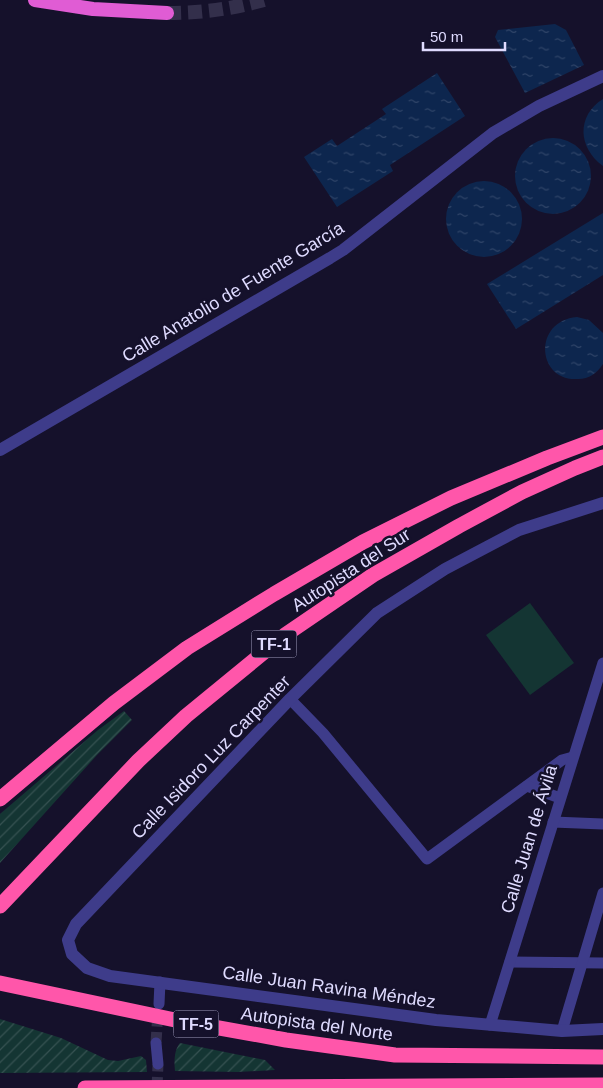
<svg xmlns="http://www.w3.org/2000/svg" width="603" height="1088" viewBox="0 0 603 1088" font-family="Arial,sans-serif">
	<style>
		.grass { fill: #143533 }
		.garden { fill: url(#garden-furrows) }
		.water { fill: url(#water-ripples) }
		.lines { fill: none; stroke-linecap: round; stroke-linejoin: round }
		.minor-tunnel { stroke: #332f4b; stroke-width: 11; stroke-dasharray: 11 5.5; stroke-linecap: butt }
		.trunk-tunnel { stroke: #332f4b; stroke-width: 14; stroke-dasharray: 14 7; stroke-linecap: butt }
		.minor { stroke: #3e3c8a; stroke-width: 11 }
		.tertiary { stroke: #3e3c8a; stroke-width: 12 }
		.trunk { stroke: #e05cd4; stroke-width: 14 }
		.motorway { stroke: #ff56aa; stroke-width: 15 }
		.labels { text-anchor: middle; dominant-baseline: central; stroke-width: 5; stroke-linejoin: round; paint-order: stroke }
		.shield { fill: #15112b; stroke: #a29ebf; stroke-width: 1 }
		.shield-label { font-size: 16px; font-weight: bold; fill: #dfdbff }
		.street-label { font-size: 18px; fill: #dfdbff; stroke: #15112b }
	</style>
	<defs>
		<pattern id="garden-furrows" width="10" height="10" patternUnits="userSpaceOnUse" patternTransform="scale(1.25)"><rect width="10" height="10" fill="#143533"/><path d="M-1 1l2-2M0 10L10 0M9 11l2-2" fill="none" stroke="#365252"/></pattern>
		<pattern id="water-ripples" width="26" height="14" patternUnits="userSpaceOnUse" patternTransform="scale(1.25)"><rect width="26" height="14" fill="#0d264e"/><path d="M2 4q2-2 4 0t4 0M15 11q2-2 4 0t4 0" fill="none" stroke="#304569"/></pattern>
	</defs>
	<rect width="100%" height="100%" fill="#15112b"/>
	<polygon class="grass" points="530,603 574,663 530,695 486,635"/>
	<g class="garden">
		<polygon points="124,711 132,720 97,755 0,863 0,814 98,730"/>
		<polygon points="0,1019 61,1038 108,1060 118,1061 141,1056 146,1060 147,1072 0,1073"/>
		<path d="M180,1043L265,1060L275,1070L238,1072L175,1071C174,1062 174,1050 180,1043Z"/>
	</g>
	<g class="water">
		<polygon points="555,24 566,30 584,65 525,93 495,37 498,30"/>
		<polygon points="437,73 465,116 390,165 393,171 337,207 304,157 332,139 337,146 386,114 382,109"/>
		<path d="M603,99V166C578,148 576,116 603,99Z"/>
		<circle cx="553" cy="176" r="38"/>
		<circle cx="484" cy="219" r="38"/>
		<polygon points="603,213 603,275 516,329 487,284"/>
		<path d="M577,317L589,320L603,333V364C597,373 589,379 578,379C537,382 532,321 577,317Z"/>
	</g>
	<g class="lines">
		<g class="minor-tunnel">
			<polyline points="156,1043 158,1011"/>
			<polyline points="157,1088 158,1064"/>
		</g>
		<path class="trunk-tunnel" d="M167,13C201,13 232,9 264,0"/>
		<g class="minor">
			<polyline points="290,699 323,733 427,859 562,760 573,757"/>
			<polyline points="527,786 560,798"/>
			<polyline points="553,822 603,824"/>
			<polyline points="510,962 603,963"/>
			<polyline points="159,1004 160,982"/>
			<polyline points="490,1025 603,663"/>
			<polyline points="562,1031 603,893"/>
			<polyline points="156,1043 158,1064"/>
		</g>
		<g class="tertiary">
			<polyline points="0,450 330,258 343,250 493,133 539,106 603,76"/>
			<polyline points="603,503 519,530 445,569 377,613 290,699 76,924 68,940 72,954 87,968 110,976 436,1020 562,1031 603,1029"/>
		</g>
		<polyline class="trunk" points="35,0 93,9 167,13"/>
		<g class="motorway">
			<polyline points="0,799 114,703 187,648 274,594 363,542 451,498 547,458 603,437"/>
			<polyline points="0,906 138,761 186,716 285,635 373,575 459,526 522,492 575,468 603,457"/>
			<polyline points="0,983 175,1020 286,1040 395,1055 603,1057"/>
			<polyline points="85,1088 603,1085"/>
		</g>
	</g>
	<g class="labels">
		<g class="shield">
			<rect x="251.5" y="630.5" width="45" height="27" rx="4"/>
			<rect x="173.5" y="1010.5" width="45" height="27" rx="4"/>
		</g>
		<g class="shield-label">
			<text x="274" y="644">TF-1</text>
			<text x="196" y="1024">TF-5</text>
		</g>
		<g class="street-label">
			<text transform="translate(233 292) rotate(-31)">Calle Anatolio de Fuente García</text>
			<text transform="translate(351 570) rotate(-33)">Autopista del Sur</text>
			<text transform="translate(211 757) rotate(-46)">Calle Isidoro Luz Carpenter</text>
			<text transform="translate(529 839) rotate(-73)">Calle Juan de Ávila</text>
			<text transform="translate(329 987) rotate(8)">Calle Juan Ravina Méndez</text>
			<text transform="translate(317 1024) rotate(8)">Autopista del Norte</text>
		</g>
	</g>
	<path d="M423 42v8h82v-8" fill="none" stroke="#dfdbff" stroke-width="2.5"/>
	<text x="430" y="42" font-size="15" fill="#dfdbff" stroke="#15112b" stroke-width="4" paint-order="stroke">50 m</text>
</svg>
